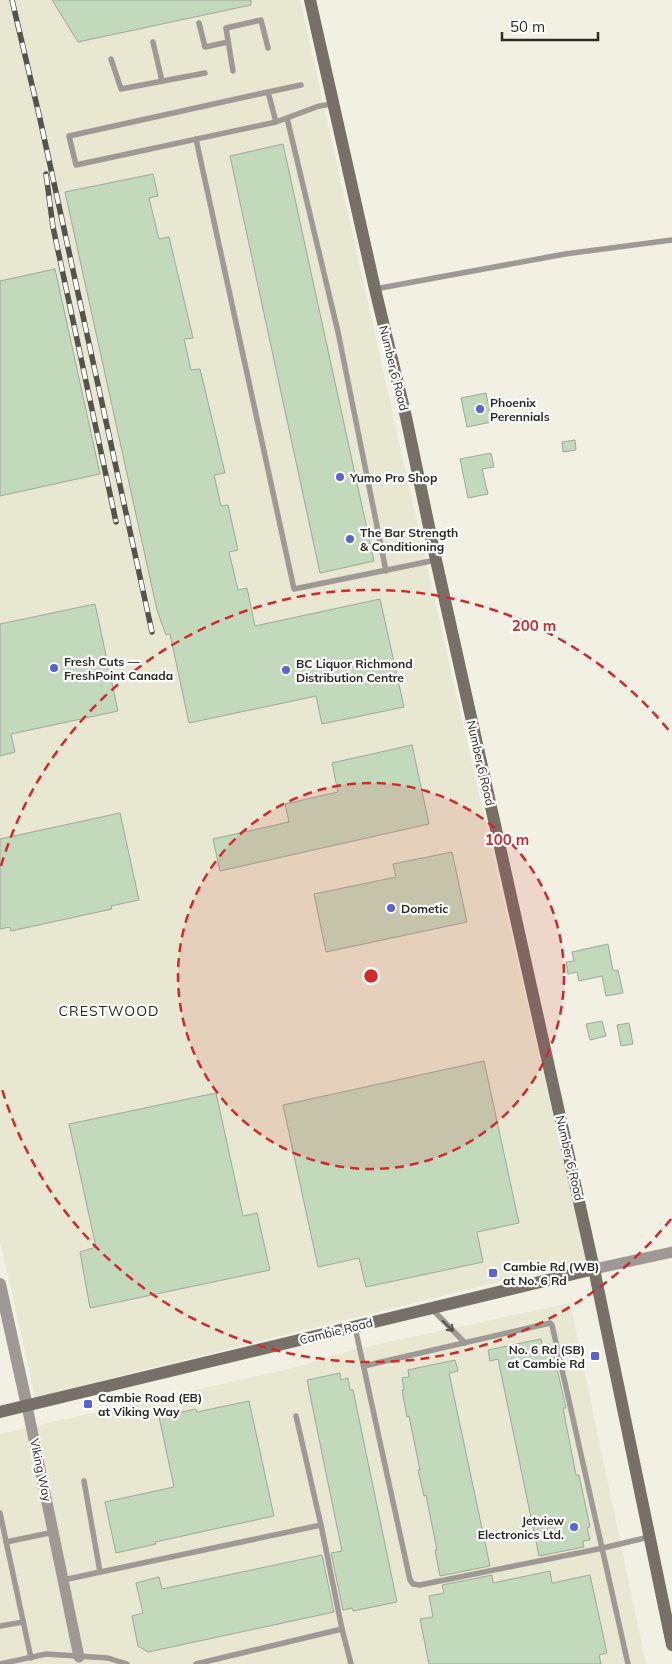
<svg xmlns="http://www.w3.org/2000/svg" width="672" height="1664" viewBox="0 0 672 1664" font-family="Mulish,sans-serif">
	<style>
		.built { fill: #e8e7d1 }
		.building { fill: #c3d9bc; stroke: #9ea79c }
		.lines { fill: none; stroke-linecap: round; stroke-linejoin: round }
		.service { stroke: #9e9994; stroke-width: 5.5 }
		.minor { stroke: #9e9994; stroke-width: 11 }
		.tertiary { stroke: #9e9994; stroke-width: 12 }
		.secondary { stroke: #777069; stroke-width: 12 }
		.rail-casing { stroke: #54534d; stroke-width: 5.5 }
		.rail { stroke: #fff; stroke-width: 4; stroke-dasharray: 11; stroke-linecap: butt }
		.oneway { stroke: #53524c }
		.ring { fill: none; stroke: #d62828; stroke-width: 2.5; stroke-dasharray: 9 6 }
		.poi-dot { fill: #5864db; stroke: #fff; stroke-width: 2 }
		.labels { text-anchor: middle; dominant-baseline: central; stroke-width: 4.5; stroke-linejoin: round; paint-order: stroke }
		.street-label { font-size: 12px; fill: #2b2b26; stroke: #fff }
		.poi-label { font-size: 12px; font-weight: bold; fill: #2b2b26; stroke: #fff; text-anchor: start }
		.neighbourhood-label { font-size: 14px; letter-spacing: 1px; fill: #2b2b26; stroke: #fff }
		.centre { fill: #d62828; stroke: #fff; stroke-width: 2.5 }
		.ring-label { font-size: 15px; text-anchor: middle; font-weight: bold; fill: #d62828; stroke: #fff; stroke-width: 4.5; stroke-linejoin: round; paint-order: stroke }
	</style>
	<rect width="100%" height="100%" fill="#f1f0e2"/>
	<g class="built">
		<polygon points="0,0 300,0 430,580 586,1260 35,1397 0,1240"/>
		<polygon points="570,1303 646,1664 0,1664 0,1434 301,1366 352,1350"/>
	</g>
	<g class="building">
		<polygon points="52,0 251,0 251,5 78,42"/>
		<polygon points="283,144 374,561 320,573 230,156"/>
		<polygon points="153,174 158,196 149,198 159,239 169,237 193,338 184,339 191,370 200,369 225,473 214,475 221,506 228,505 238,550 229,552 238,590 247,588 255,626 380,599 404,707 322,724 316,696 189,723 170,634 166,635 157,610 65,192"/>
		<polygon points="55,269 100,474 0,496 0,281"/>
		<polygon points="486,393 492,422 467,427 461,398"/>
		<polygon points="575,440 576,450 563,452 562,442"/>
		<polygon points="491,453 494,467 482,469 488,494 468,498 460,459"/>
		<polygon points="95,604 118,711 11,734 15,752 0,756 0,624"/>
		<polygon points="412,745 429,824 220,871 213,839 289,822 285,804 338,792 332,763"/>
		<polygon points="120,813 139,900 111,906 112,909 11,931 10,927 0,929 0,839"/>
		<polygon points="452,852 467,922 326,952 314,894 396,877 393,864"/>
		<polygon points="608,944 613,971 618,970 623,993 606,996 602,976 579,981 577,972 568,974 566,962 574,961 572,952"/>
		<polygon points="602,1021 606,1036 590,1040 586,1024"/>
		<polygon points="629,1023 633,1044 621,1046 617,1025"/>
		<polygon points="484,1061 519,1223 477,1232 483,1262 366,1287 359,1258 318,1267 283,1105"/>
		<polygon points="216,1093 243,1216 257,1213 270,1270 90,1308 80,1252 96,1247 69,1124"/>
		<polygon points="541,1339 542,1345 549,1344 551,1356 554,1355 566,1408 563,1408 576,1475 579,1475 590,1527 587,1528 590,1540 583,1541 584,1547 539,1556 498,1359 490,1361 488,1350"/>
		<polygon points="455,1360 458,1371 449,1373 490,1566 440,1576 435,1550 437,1550 426,1495 424,1496 418,1470 420,1470 409,1416 407,1417 402,1390 404,1390 402,1378 409,1377 408,1370"/>
		<polygon points="340,1373 341,1380 348,1378 350,1390 353,1390 397,1602 353,1611 352,1608 343,1610 331,1553 342,1551 307,1380"/>
		<polygon points="249,1401 274,1516 155,1542 156,1544 116,1553 105,1502 174,1487 159,1417 196,1409 197,1412"/>
		<polygon points="322,1555 334,1612 148,1652 138,1646 132,1616 143,1613 136,1583 159,1577 162,1589"/>
		<polygon points="550,1571 552,1583 590,1575 607,1653 599,1655 601,1664 429,1664 420,1619 433,1617 429,1596 444,1593 442,1585 492,1575 493,1583"/>
	</g>
	<g class="lines">
		<g class="service">
			<polyline points="199,23 205,47 228,42"/>
			<polyline points="153,42 162,81"/>
			<polyline points="111,59 121,89 205,73"/>
			<polyline points="233,71 226,28 261,20 268,48"/>
			<polyline points="268,92 301,85"/>
			<polyline points="287,118 338,332 386,571"/>
			<polyline points="276,122 268,92 69,136 76,165 276,122 319,106 333,104"/>
			<polyline points="196,139 294,589 436,560"/>
			<polyline points="375,289 565,254 672,240"/>
			<polyline points="431,1308 465,1343"/>
			<polyline points="355,1327 410,1580 413,1584 420,1585 603,1548 649,1537"/>
			<polyline points="364,1366 550,1323 552,1325 628,1664"/>
			<polyline points="296,1416 321,1525"/>
			<polyline points="84,1481 100,1572"/>
			<polyline points="0,1513 31,1658"/>
			<polyline points="6,1542 54,1532"/>
			<polyline points="63,1580 321,1525 342,1629 196,1664"/>
			<polyline points="0,1626 23,1622"/>
			<polyline points="342,1629 351,1664"/>
			<polyline points="0,1664 46,1654 108,1658 127,1664"/>
		</g>
		<g class="minor">
			<polyline points="594,1269 672,1252"/>
			<polyline points="27,1406 79,1657"/>
		</g>
		<polyline class="tertiary" points="0,1284 27,1406"/>
		<g class="secondary">
			<polyline points="310,0 375,289 406,417 436,560 594,1269 672,1645"/>
			<polyline points="0,1412 594,1269"/>
		</g>
		<g class="rail-casing">
			<g id="rail">
				<polyline points="12,0 40,119 152,632"/>
				<polyline points="46,174 53,227 116,522"/>
			</g>
		</g>
		<use href="#rail" class="rail"/>
	</g>
	<defs><path id="oneway-shaft" d="M-6 0H5M1.5-3L5.5 0L1.5 3" fill="none" stroke-width="1.6" stroke-linecap="round" stroke-linejoin="round" transform="scale(1.25)"/></defs>
	<use class="oneway" href="#oneway-shaft" transform="translate(448 1326) rotate(45)"/>
	<circle cx="371" cy="976" r="193" fill="#d62828" fill-opacity=".12"/>
	<g class="ring">
		<circle cx="371" cy="976" r="193"/>
		<path d="M671 1219A386 386 0 0 1 1 1086M1 866A386 386 0 0 1 671 733"/>
	</g>
	<g class="poi-dot">
		<circle cx="480" cy="409" r="5"/>
		<circle cx="340" cy="477" r="5"/>
		<circle cx="350" cy="539" r="5"/>
		<circle cx="54" cy="668" r="5"/>
		<circle cx="286" cy="670" r="5"/>
		<circle cx="391" cy="908" r="5"/>
		<rect x="488" y="1268" width="10" height="10" rx="2.5"/>
		<rect x="590" y="1351" width="10" height="10" rx="2.5"/>
		<rect x="83" y="1399" width="10" height="10" rx="2.5"/>
		<circle cx="574" cy="1527" r="5"/>
	</g>
	<g class="labels">
		<g class="street-label">
			<text transform="translate(394 368) rotate(76)">Number 6 Road</text>
			<text transform="translate(481 763) rotate(77)">Number 6 Road</text>
			<text transform="translate(570 1158) rotate(77)">Number 6 Road</text>
			<text transform="translate(336 1331) rotate(-14)">Cambie Road</text>
			<text transform="translate(41 1470) rotate(78)">Viking Way</text>
		</g>
		<g class="poi-label">
			<text x="490" y="402">Phoenix<tspan x="490" dy="14">Perennials</tspan></text>
			<text x="350" y="477">Yumo Pro Shop</text>
			<text x="360" y="532">The Bar Strength<tspan x="360" dy="14">&amp; Conditioning</tspan></text>
			<text x="64" y="661">Fresh Cuts —<tspan x="64" dy="14">FreshPoint Canada</tspan></text>
			<text x="296" y="663">BC Liquor Richmond<tspan x="296" dy="14">Distribution Centre</tspan></text>
			<text x="401" y="908">Dometic</text>
			<text x="503" y="1266">Cambie Rd (WB)<tspan x="503" dy="14">at No. 6 Rd</tspan></text>
			<text x="585" y="1349" text-anchor="end">No. 6 Rd (SB)<tspan x="585" dy="14">at Cambie Rd</tspan></text>
			<text x="98" y="1397">Cambie Road (EB)<tspan x="98" dy="14">at Viking Way</tspan></text>
			<text x="564" y="1520" text-anchor="end">Jetview<tspan x="564" dy="14">Electronics Ltd.</tspan></text>
		</g>
		<g class="neighbourhood-label">
			<text x="109" y="1011">CRESTWOOD</text>
		</g>
	</g>
	<circle cx="371" cy="976" r="8" class="centre"/>
	<g class="ring-label">
		<text x="534" y="631">200 m</text>
		<text x="507" y="845">100 m</text>
	</g>
	<path d="M502 32v8h96v-8" fill="none" stroke="#2b2b26" stroke-width="2.5"/>
	<text x="510" y="32" font-size="15" fill="#2b2b26" stroke="#ffffff" stroke-width="4" paint-order="stroke">50 m</text>
</svg>
